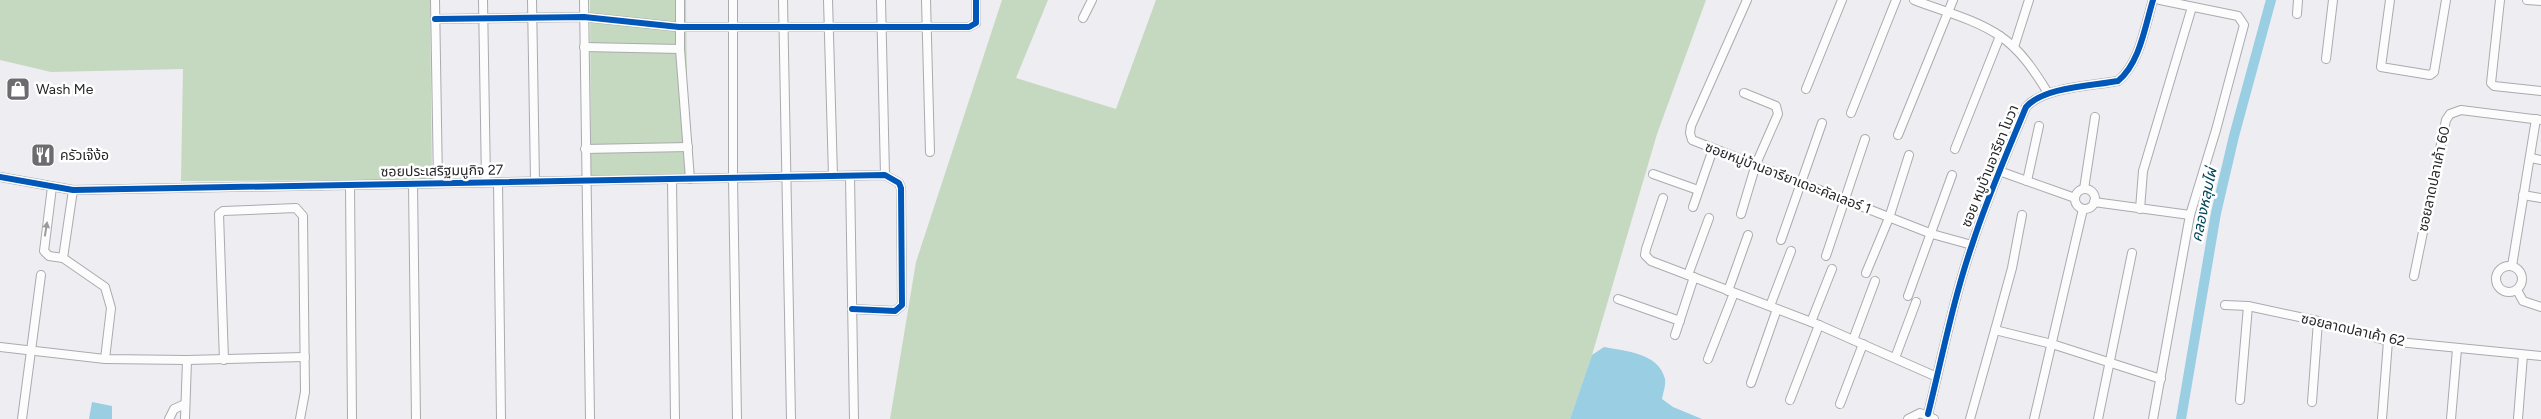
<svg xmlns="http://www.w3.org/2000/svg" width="2541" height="419" viewBox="0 0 2541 419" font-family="Figtree,'Noto Sans Thai',sans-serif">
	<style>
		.green { fill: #c5d8c0 }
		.water { fill: #99cee3 }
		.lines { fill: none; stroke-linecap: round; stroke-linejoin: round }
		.canal { stroke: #99cee3; stroke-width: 10 }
		.minor-casing { stroke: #aaabae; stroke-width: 10 }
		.minor { stroke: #fcfcfd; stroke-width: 8 }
		.cycleway-casing { stroke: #fff; stroke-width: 9 }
		.cycleway { stroke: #0057b8; stroke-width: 6 }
		.oneway { fill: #9c9c9e }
		.labels { text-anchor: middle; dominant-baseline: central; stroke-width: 5; stroke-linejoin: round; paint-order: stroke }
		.poi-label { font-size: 14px; fill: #27272a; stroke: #fff; text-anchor: start }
		.street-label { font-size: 14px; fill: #27272a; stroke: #fff }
		.water-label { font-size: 15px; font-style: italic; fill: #01465a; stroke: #fff }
	</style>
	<rect width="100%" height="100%" fill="#ededf2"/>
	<g class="green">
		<polygon points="0,0 430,0 432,180 181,181 183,69 51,72 0,60"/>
		<polygon points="590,0 686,0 688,174 591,176"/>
		<polygon points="1002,0 1048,0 1016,78 1116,109 1156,0 1706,0 1657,134 1592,355 1570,419 890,419 916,262"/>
	</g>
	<g class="water">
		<path d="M1604,347C1625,351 1659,353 1665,379C1666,385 1663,393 1662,399L1673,407L1702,419H1570L1592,355Z"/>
		<polygon points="92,402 112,406 112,419 89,419"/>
	</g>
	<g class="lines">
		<polyline class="canal" points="2181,419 2216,213 2234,136 2271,0"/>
		<g class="minor-casing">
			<g id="minor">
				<polyline points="435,0 438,183"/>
				<polyline points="483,0 486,182"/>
				<polyline points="532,0 535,181"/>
				<polyline points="584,0 590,419"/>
				<polyline points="680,0 680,49 690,179"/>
				<polyline points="733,0 733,178 737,419"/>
				<polyline points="783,0 791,419"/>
				<polyline points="828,0 833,176"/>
				<polyline points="881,0 885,175"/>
				<polyline points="926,0 930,152"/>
				<polyline points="1747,0 1691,126 1690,133 1692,140 1932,234 1972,245"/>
				<path d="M1914,0C1942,11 1975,19 2000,36C2021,50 2035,72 2048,93"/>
				<polyline points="2390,0 2381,67 2430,75 2434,72 2446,0"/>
				<polyline points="2500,0 2491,83 2494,86 2541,91"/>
				<polyline points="2527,0 2541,1"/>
				<polyline points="2297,14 2298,0"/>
				<polyline points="1083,18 1092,0"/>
				<polyline points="435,19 584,17 679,27 969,27 976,23 976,0"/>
				<polyline points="584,47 680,49"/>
				<polyline points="2014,47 2029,0"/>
				<polyline points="2326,59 2333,0"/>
				<polyline points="1806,89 1842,0"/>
				<polyline points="1851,113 1896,0"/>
				<polyline points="1898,135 1953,0"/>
				<polyline points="585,149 688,147"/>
				<polyline points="1955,149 2000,36"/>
				<polyline points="2531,158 2541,160"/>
				<polyline points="1999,171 2075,198"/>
				<polyline points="1653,174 1698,190"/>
				<polyline points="850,176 854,419"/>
				<polyline points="0,177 73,190 885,175 899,183 901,188 902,305 895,311 852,309"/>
				<polyline points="672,179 675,419"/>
				<polyline points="2027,181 2039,126"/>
				<polyline points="498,182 501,419"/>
				<polyline points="413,184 416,419"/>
				<polyline points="350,185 352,419"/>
				<polyline points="52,187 44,251 49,256 63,258 105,287 111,308 105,359"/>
				<polyline points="2084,189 2095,117"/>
				<circle cx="2085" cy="199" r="10"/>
				<polyline points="2523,195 2541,198"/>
				<polyline points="1663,198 1646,249 1645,255 1651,261 1819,325 1937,377"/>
				<polyline points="2094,202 2190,215"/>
				<polyline points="1693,207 1713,149"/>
				<polyline points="2140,209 2143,171 2192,7"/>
				<polyline points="1741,214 1756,164 1778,114 1776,106 1744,93"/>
				<polyline points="1781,240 1822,123"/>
				<polyline points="1826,256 1865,139"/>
				<polyline points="63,258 73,190"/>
				<circle cx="2509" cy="279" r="13"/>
				<polyline points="2512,266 2536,119"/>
				<polyline points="1866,273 1889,218 1909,155"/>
				<polyline points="1688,275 1709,218"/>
				<polyline points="2414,276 2446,120 2450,114 2461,110 2541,120"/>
				<polyline points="2517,290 2523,301 2541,307"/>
				<polyline points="1728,291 1748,235"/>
				<polyline points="1908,296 1952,175"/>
				<polyline points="1618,299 1680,321"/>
				<polyline points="2225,305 2248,306 2318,321 2388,341 2541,356"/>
				<polyline points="1770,306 1791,251"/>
				<polyline points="1811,322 1832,269"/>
				<polyline points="1995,330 2012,268 2022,215"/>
				<polyline points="1675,335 1694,277"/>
				<polyline points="1853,340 1875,281"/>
				<polyline points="0,347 105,359 187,360 305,357"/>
				<polyline points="1895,358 1916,302"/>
				<polyline points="1708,359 1734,293"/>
				<polyline points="224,360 219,214 223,211 296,208 303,216 305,392 300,419"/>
				<polyline points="1751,383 1777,309"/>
				<polyline points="1790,400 1819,325"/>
				<polyline points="2240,400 2248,306"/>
				<polyline points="2312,402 2318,321"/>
				<polyline points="1840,404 1863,344"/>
				<path d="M1928,414C1942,358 1953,300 1972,245C1987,198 2007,153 2026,107C2044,87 2091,86 2118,81C2140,63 2145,26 2153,0"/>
				<polyline points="22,419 41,275"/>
				<polyline points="169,419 174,409 185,404"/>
				<polyline points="185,419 187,360"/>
				<polyline points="1908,419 1920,413 1934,419"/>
				<polyline points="1970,419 1995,330 2052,344 2161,379"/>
				<polyline points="2034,419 2083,209"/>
				<polyline points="2098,419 2132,253"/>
				<polyline points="2153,419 2190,215 2216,130 2244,25 2238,16 2160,0"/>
				<polyline points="2382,419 2388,341"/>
				<polyline points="2451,419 2457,349"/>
				<polyline points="2518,419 2523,355"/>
			</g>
		</g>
		<use href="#minor" class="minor"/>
		<g class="cycleway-casing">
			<g id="cycleway">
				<polyline points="435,19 584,17 679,27 969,27 976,23 976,0"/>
				<polyline points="0,177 73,190 885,175 899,183 901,188 902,305 895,311 852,309"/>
				<path d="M1928,414C1942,358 1953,300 1972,245C1987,198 2007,153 2026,107C2044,87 2091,86 2118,81C2140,63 2145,26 2153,0"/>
			</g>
		</g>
		<use href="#cycleway" class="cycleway"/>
	</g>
	<defs><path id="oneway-solid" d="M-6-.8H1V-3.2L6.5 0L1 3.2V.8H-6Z" transform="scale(1.25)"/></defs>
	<use class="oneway" href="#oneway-solid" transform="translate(46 229) rotate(-81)"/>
	<defs>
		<g id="shop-square" transform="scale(1.25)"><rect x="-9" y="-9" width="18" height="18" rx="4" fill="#6c6c70" stroke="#fff"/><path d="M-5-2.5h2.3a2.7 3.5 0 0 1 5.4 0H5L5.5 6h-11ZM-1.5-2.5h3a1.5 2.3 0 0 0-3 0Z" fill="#fff"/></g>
		<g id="restaurant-square" transform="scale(1.25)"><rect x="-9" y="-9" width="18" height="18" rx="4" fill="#6c6c70" stroke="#fff"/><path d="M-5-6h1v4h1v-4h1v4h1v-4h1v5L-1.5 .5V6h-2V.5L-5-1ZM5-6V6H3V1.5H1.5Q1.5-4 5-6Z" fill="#fff"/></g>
	</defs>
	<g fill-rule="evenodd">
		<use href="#shop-square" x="18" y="89"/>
		<use href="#restaurant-square" x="43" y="155"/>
	</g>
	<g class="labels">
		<g class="poi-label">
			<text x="36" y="89">Wash Me</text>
			<text x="60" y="155">ครัวเจ๊ง้อ</text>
		</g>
		<g class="street-label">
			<text transform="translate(1990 166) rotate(-68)">ซอย หมูบ้านอารียา โมวา</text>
			<text transform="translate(442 171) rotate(-1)">ซอยประเสริฐมนูกิจ 27</text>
			<text transform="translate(1788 178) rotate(21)">ซอยหมู่บ้านอารียาเดอะคัลเลอร์ 1</text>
			<text transform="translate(2434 179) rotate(-78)">ซอยลาดปลาเค้า 60</text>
			<text transform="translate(2353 330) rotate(13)">ซอยลาดปลาเค้า 62</text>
		</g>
		<g class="water-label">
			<text transform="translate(2204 205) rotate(-78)">คลองหลุมไผ่</text>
		</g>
	</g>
</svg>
